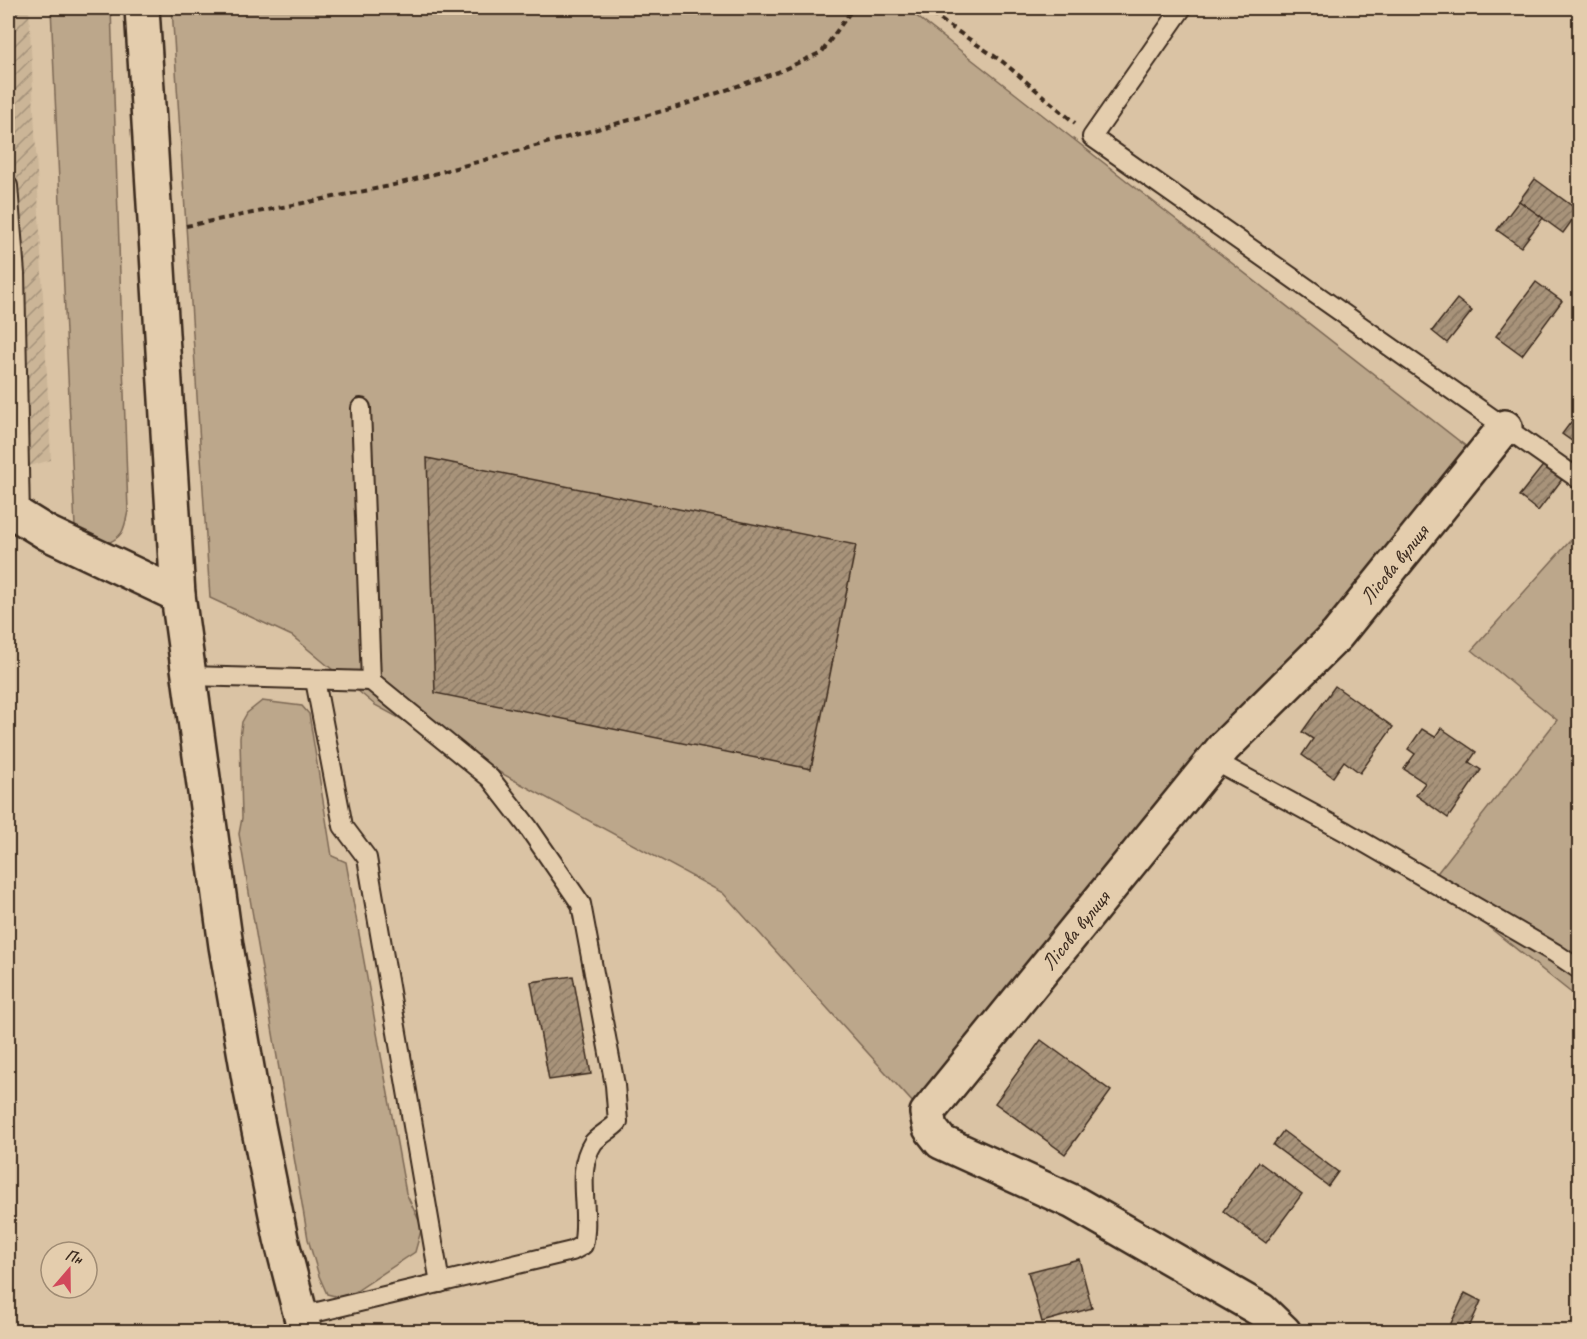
<svg xmlns="http://www.w3.org/2000/svg" width="1587" height="1339" viewBox="0 0 1587 1339" font-family="Caveat,sans-serif">
	<style>
		.industrial { fill: url(#industrial-furrows) }
		.grass { fill: #bca78b; stroke: #7c6854; stroke-width: 1.5 }
		.building { fill: url(#building-hatch); stroke: #3b2a1e; stroke-width: 1.5 }
		.lines { fill: none; stroke-linecap: round; stroke-linejoin: round }
		.service-casing { stroke: #3b2a1e; stroke-width: 22 }
		.minor-casing { stroke: #3b2a1e; stroke-width: 38 }
		.tertiary-casing { stroke: #3b2a1e; stroke-width: 38 }
		.trunk-casing { stroke: #3b2a1e; stroke-width: 38 }
		.path { stroke: #3b2a1e; stroke-width: 4; stroke-dasharray: 6 4.5; stroke-linecap: butt }
		.service { stroke: #e4cdad; stroke-width: 18 }
		.minor { stroke: #e4cdad; stroke-width: 33 }
		.tertiary { stroke: #e4cdad; stroke-width: 33 }
		.trunk { stroke: #e4cdad; stroke-width: 33 }
		.labels { text-anchor: middle; dominant-baseline: central; stroke-width: 4.5; stroke-linejoin: round; paint-order: stroke }
		.street-label { font-size: 21px; fill: #3b2a1e; stroke: #e4cdad }
	</style>
	<defs>
		<pattern id="industrial-furrows" width="10" height="10" patternUnits="userSpaceOnUse" patternTransform="scale(1.5)"><rect width="10" height="10" fill="#cbb597"/><path d="M-1 1l2-2M0 10L10 0M9 11l2-2" fill="none" stroke="#a6937b"/></pattern>
		<pattern id="building-hatch" width="6" height="6" patternUnits="userSpaceOnUse" patternTransform="scale(1.5)"><rect width="6" height="6" fill="#a8937a"/><path d="M-1 1l2-2M0 6l6-6M5 7l2-2" fill="none" stroke="#8a7863"/></pattern>
	</defs>
	<rect width="100%" height="100%" fill="#dac3a4"/>
	<filter id="ink" filterUnits="userSpaceOnUse"><feTurbulence type="fractalNoise" baseFrequency=".0167" numOctaves="2"/><feDisplacementMap in="SourceGraphic" scale="12" xChannelSelector="R" yChannelSelector="G"/><feConvolveMatrix kernelMatrix="1 2 1 2 8 2 1 2 1" color-interpolation-filters="sRGB"/></filter>
	<g filter="url(#ink)">
		<polygon class="industrial" points="8,8 29,8 51,460 19,469 8,463"/>
		<g class="grass">
			<path d="M51,8H111L128,511C124,531 123,538 103,545L81,537L75,527Z"/>
			<polygon points="172,8 906,8 1468,448 1332,625 916,1106 723,893 375,705 292,636 210,598"/>
			<polygon points="1579,531 1579,999 1431,881 1557,720 1472,650"/>
			<polygon points="262,701 302,706 309,714 332,856 346,862 406,1193 422,1227 415,1252 355,1292 339,1297 327,1294 319,1276 308,1239 239,834 242,818 240,738 242,722 247,713"/>
		</g>
		<g class="building">
			<polygon points="1535,179 1579,211 1563,233 1519,201"/>
			<polygon points="1519,201 1543,218 1521,247 1497,230"/>
			<polygon points="1536,282 1562,301 1522,355 1496,336"/>
			<polygon points="1457,299 1472,311 1447,343 1432,331"/>
			<polygon points="1580,410 1580,445 1579,446 1562,434"/>
			<polygon points="427,458 856,545 811,769 435,693"/>
			<polygon points="1545,463 1563,478 1538,511 1519,496"/>
			<polygon points="1335,686 1393,727 1360,773 1344,761 1333,777 1302,755 1313,739 1302,732"/>
			<polygon points="1441,728 1476,752 1469,762 1481,770 1448,818 1416,795 1425,783 1404,769 1415,754 1408,749 1422,729 1435,737"/>
			<polygon points="573,976 591,1074 549,1080 531,982"/>
			<polygon points="1041,1040 1111,1091 1065,1154 995,1103"/>
			<polygon points="1283,1131 1338,1172 1328,1186 1273,1145"/>
			<polygon points="1259,1162 1302,1194 1266,1243 1223,1211"/>
			<polygon points="1079,1259 1092,1308 1042,1322 1028,1272"/>
			<polygon points="1465,1293 1481,1301 1467,1332 1447,1332"/>
		</g>
		<g class="lines">
			<g class="service-casing">
				<g id="service">
					<polyline points="1182,8 1092,137 1580,480"/>
					<polyline points="8,186 15,274 20,517"/>
					<polyline points="189,676 371,681 361,408"/>
					<polyline points="315,680 343,826 367,858 440,1283"/>
					<polyline points="1213,760 1346,832 1555,953 1580,970"/>
					<path d="M301,1316L572,1251L583,1245C591,1212 574,1172 593,1143C597,1137 612,1129 618,1122L615,1085L581,904L528,827L490,778L371,681"/>
				</g>
			</g>
			<g class="minor-casing">
				<g id="minor">
					<path id="s1" d="M1284,1332L1261,1310L1073,1202L941,1142L930,1128L927,1113L1224,747L1337,635L1505,427"/>
				</g>
			</g>
			<g class="tertiary-casing">
				<polyline id="tertiary" points="8,509 47,533 178,595"/>
			</g>
			<g class="trunk-casing">
				<polyline id="trunk" points="142,8 178,595 226,946 251,1091 281,1239 305,1332"/>
			</g>
			<g class="path">
				<polyline points="923,8 1003,62 1075,123"/>
				<polyline points="186,226 390,186 677,107 778,72 822,52 853,8"/>
			</g>
			<use href="#service" class="service"/>
			<use href="#minor" class="minor"/>
			<use href="#tertiary" class="tertiary"/>
			<use href="#trunk" class="trunk"/>
		</g>
	</g>
	<g class="labels">
		<g class="street-label">
			<text stroke="none"><textPath href="#s1" startOffset="1148">Лісова вулиця</textPath></text>
			<text stroke="none"><textPath href="#s1" startOffset="662">Лісова вулиця</textPath></text>
		</g>
	</g>
	<rect width="1587" height="1339" fill="none" stroke="#e4cdad" stroke-width="30"/>
	<rect x="15" y="15" width="1557" height="1309" fill="none" stroke="#3b2a1e" stroke-width="2" filter="url(#ink)"/>
	<g transform="translate(69 1270) rotate(20)"><circle r="28" fill="#e4cdad" stroke="#a08c74" stroke-width="1.5"/>
	<path d="M0-4.5L10 22L0 15L-10 22Z" fill="#d1495b"/>
	<text y="-9" font-size="16" font-weight="bold" text-anchor="middle" fill="#3b2a1e">Пн</text>
	</g>
</svg>
